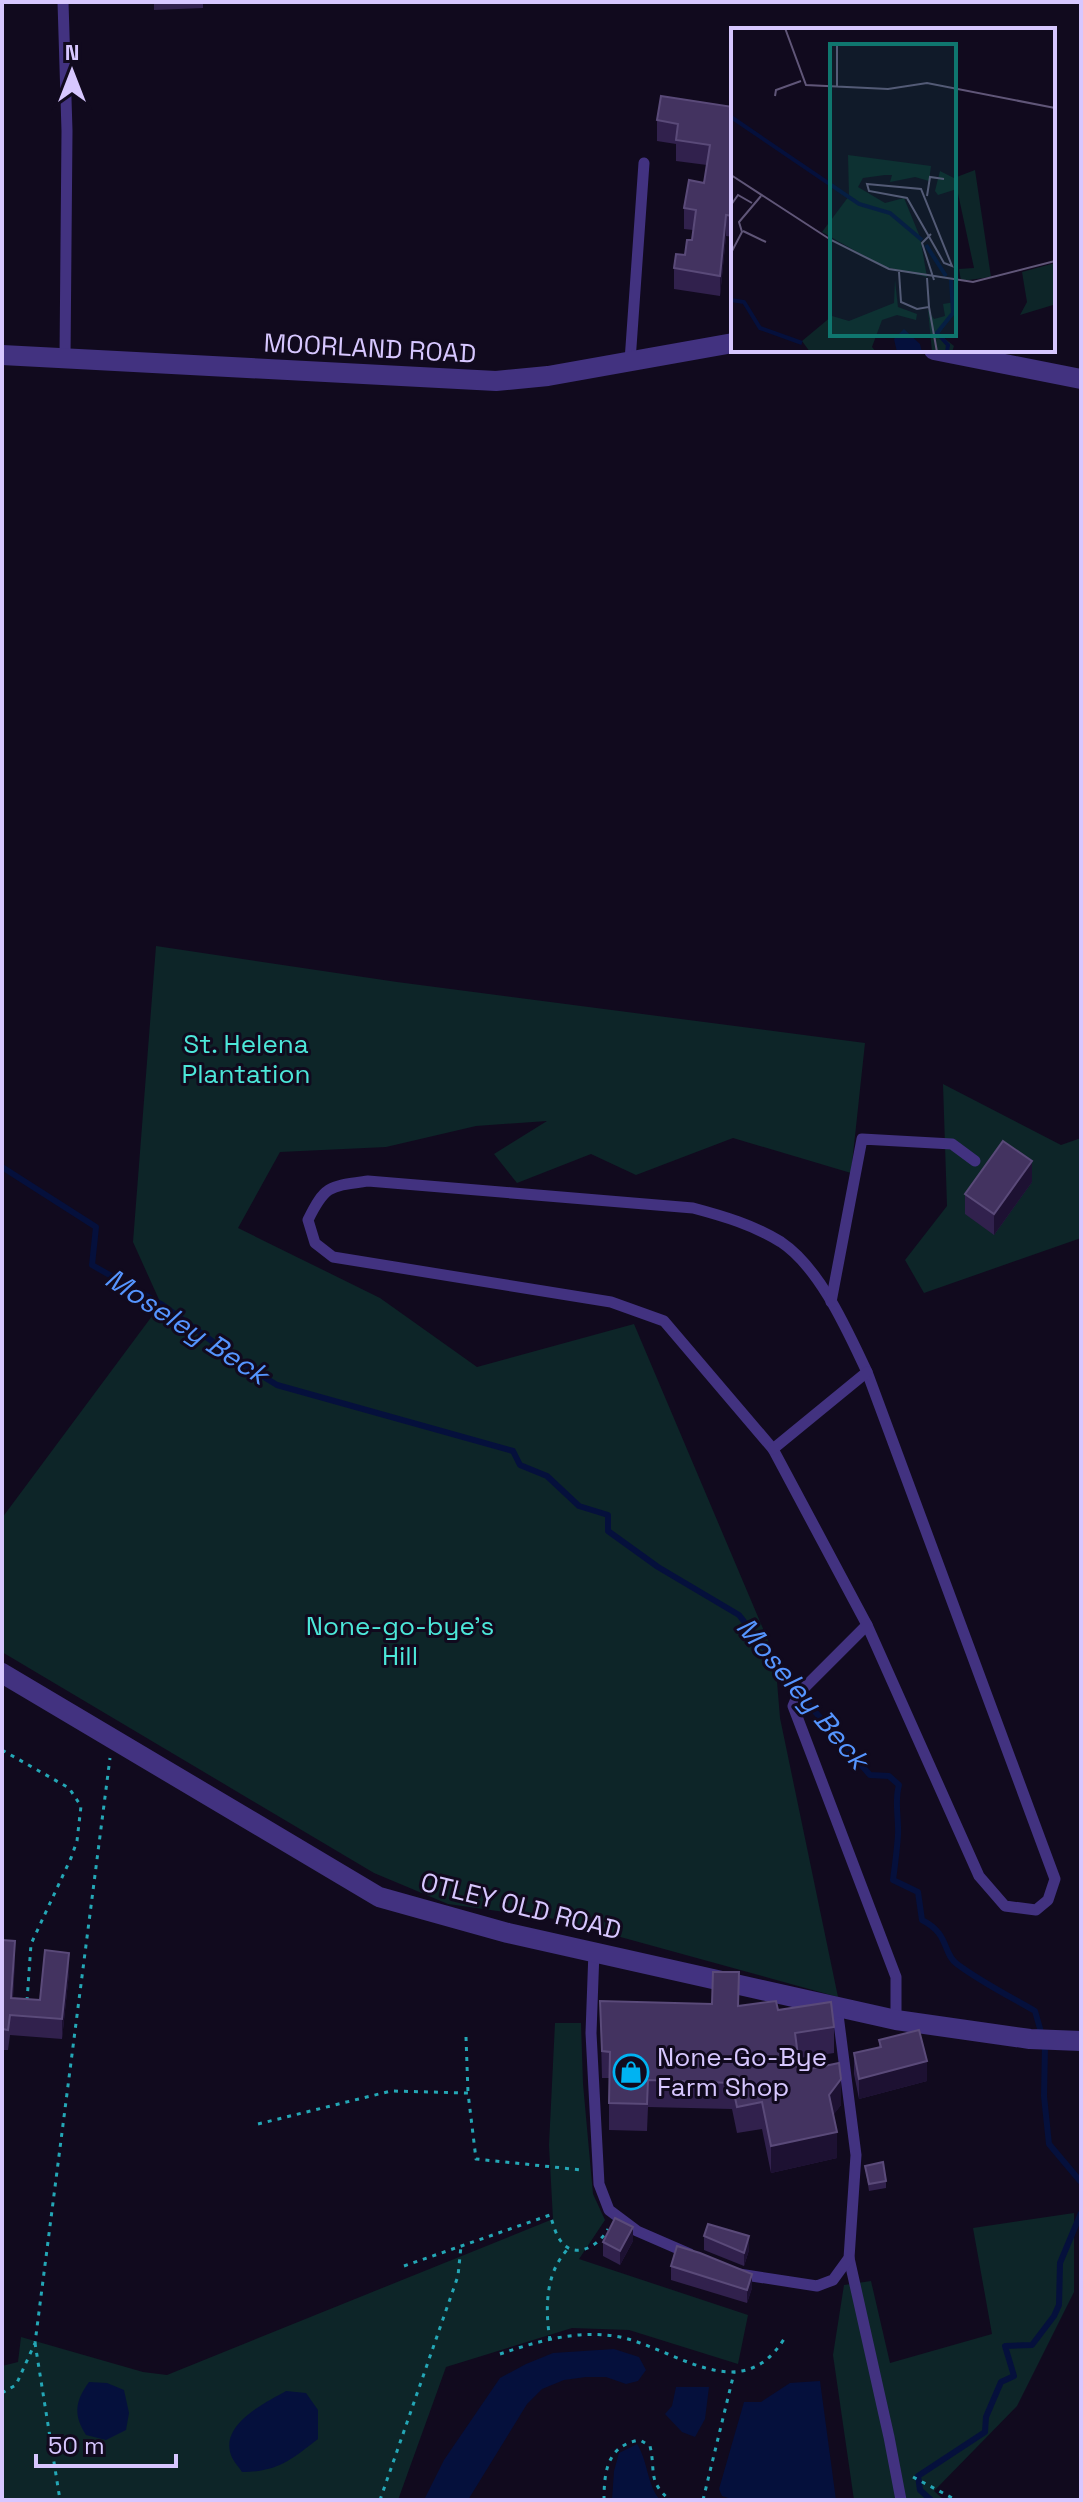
<svg xmlns="http://www.w3.org/2000/svg" width="1083" height="2502" viewBox="0 0 1083 2502" font-family="'Space Grotesk',sans-serif">
	<style>
		.green { fill: #0d2528 }
		.water { fill: #05103c }
		.lines { fill: none; stroke-linecap: round; stroke-linejoin: round }
		.stream { stroke: #05103c; stroke-width: 6 }
		.path { stroke: #24a7b6; stroke-width: 3; stroke-dasharray: 4 6; stroke-linecap: butt }
		.service { stroke: #423280; stroke-width: 11 }
		.minor { stroke: #423280; stroke-width: 20 }
		.tertiary { stroke: #423280; stroke-width: 20 }
		.wall { fill: #31214d }
		.shaded-wall { fill: #1d1132 }
		.building { fill: #433360; stroke: #5a4a79; stroke-width: 2 }
		.labels { text-anchor: middle; dominant-baseline: central; stroke-width: 6; stroke-linejoin: round; paint-order: stroke }
		.street-label { font-size: 26px; fill: #d7c7ff; stroke: #110a1e }
		.park-label { font-size: 26px; fill: #4ce7d9; stroke: #110a1e }
		.poi-label { font-size: 26px; fill: #d7c7ff; stroke: #110a1e; text-anchor: start }
		.water-label { font-size: 28px; font-style: italic; fill: #5595ff; stroke: #110a1e }
		.inset-river { fill: none; stroke: #05103c; stroke-width: 4 }
		.inset-road { fill: none; stroke: #605678; stroke-width: 2 }
		.view { fill: #0f766e; fill-opacity: 0.15; stroke: #0f766e; stroke-width: 4 }
		.inset-edge { fill: none; stroke: #d7c7ff; stroke-width: 4 }
	</style>
	<rect width="100%" height="100%" fill="#110a1e"/>
	<g class="green">
		<polygon points="156,946 397,982 865,1043 851,1173 733,1138 636,1175 591,1154 517,1183 494,1154 547,1121 476,1126 386,1147 280,1152 238,1228 380,1298 477,1367 634,1324 775,1657 780,1718 838,1997 555,1919 448,1904 374,1873 2,1652 2,1518 161,1304 133,1242"/>
		<polygon points="943,1084 1061,1145 1081,1138 1081,1238 924,1293 905,1260 947,1206"/>
		<polygon points="555,2023 581,2023 583,2084 593,2194 605,2220 579,2259 748,2315 738,2364 629,2330 572,2328 446,2367 398,2500 2,2500 2,2366 18,2362 21,2337 143,2372 167,2375 553,2219 549,2145"/>
		<polygon points="1074,2213 1074,2292 1017,2406 934,2491 944,2500 854,2500 833,2355 844,2285 871,2281 890,2363 992,2334 973,2228"/>
	</g>
	<g class="water">
		<polygon points="614,2349 639,2357 646,2370 638,2381 626,2384 606,2377 586,2377 564,2380 542,2389 527,2404 468,2500 424,2500 444,2460 500,2378 526,2364 553,2353"/>
		<polygon points="820,2381 836,2500 735,2500 722,2496 719,2489 744,2402 761,2402 790,2383"/>
		<path d="M89,2382L107,2383L124,2390L129,2413L126,2430L106,2440L86,2435C73,2415 75,2401 89,2382Z"/>
		<polygon points="676,2387 709,2387 705,2419 695,2437 682,2432 665,2414 672,2406"/>
		<path d="M286,2391L306,2393L318,2410V2439C291,2460 277,2472 242,2472C239,2467 233,2461 231,2455C220,2424 265,2403 286,2391Z"/>
		<path d="M637,2444C648,2461 647,2485 660,2500H612L614,2471L619,2453Z"/>
	</g>
	<g class="lines">
		<g class="stream">
			<path d="M2,1167L96,1227L92,1265L161,1304L249,1368L277,1385L513,1451L520,1465L547,1476L579,1506L608,1515V1531L658,1567L739,1615L811,1707L870,1775L889,1776L899,1785C894,1802 899,1817 898,1835C897,1850 895,1865 893,1880L918,1892L922,1920C950,1934 942,1953 957,1964C981,1982 1009,1996 1035,2011L1045,2046L1044,2096L1049,2144L1081,2182"/>
			<polyline points="931,2500 920,2490 918,2476 985,2432 986,2417 1001,2382 1014,2376 1005,2346 1032,2345 1054,2316 1059,2305 1060,2263 1081,2213"/>
		</g>
		<g class="path">
			<polyline points="2,1750 69,1788 81,1806 77,1841 71,1858 31,1944 27,2001"/>
			<polyline points="466,2037 468,2093"/>
			<polyline points="258,2124 391,2091 468,2093 476,2159 582,2170"/>
			<path d="M404,2266L550,2215C553,2223 555,2233 560,2240C574,2261 599,2246 608,2229"/>
			<path d="M550,2340C545,2309 545,2273 568,2249"/>
			<polyline points="35,2343 60,2500"/>
			<path d="M500,2354C538,2341 579,2329 620,2337C676,2349 741,2408 784,2339"/>
			<polyline points="2,2393 16,2385 35,2343 110,1758"/>
			<polyline points="913,2477 956,2500"/>
			<polyline points="380,2500 458,2276 461,2246"/>
			<path d="M604,2500C604,2472 607,2445 640,2440L650,2446C656,2471 647,2481 670,2500"/>
			<polyline points="703,2500 734,2373"/>
		</g>
		<g class="service">
			<polyline points="63,2 67,131 65,358"/>
			<polyline points="630,361 644,163"/>
			<path d="M368,1181L693,1208C723,1216 754,1225 781,1242C820,1268 847,1330 867,1372L1055,1879L1048,1900L1036,1910L1005,1906L979,1876L867,1625L773,1449L664,1321L611,1302L333,1257L315,1243L308,1220C325,1185 330,1186 368,1181Z"/>
			<polyline points="831,1302 862,1139 952,1144 975,1161"/>
			<polyline points="773,1449 867,1372"/>
			<polyline points="867,1625 798,1694 793,1706 896,1977 896,2020"/>
			<polyline points="594,1951 591,2033 599,2184 609,2210 637,2231 690,2254"/>
			<polyline points="849,2258 889,2437 901,2500"/>
			<polyline points="739,2274 817,2286 833,2280 849,2258 856,2155 837,2007"/>
		</g>
		<g class="minor">
			<polyline points="934,350 1081,379"/>
			<polyline points="2,355 496,381 548,376 733,343"/>
		</g>
		<polyline class="tertiary" points="2,1673 379,1897 508,1933 896,2020 1030,2039 1081,2041"/>
	</g>
	<g class="wall">
		<polygon points="154,2 203,2 203,8 154,10"/>
		<polygon points="733,107 733,237 726,236 720,296 674,289 674,268 685,255 692,240 693,230 684,229 684,208 704,183 707,165 676,161 676,144 657,141 657,120"/>
		<polygon points="1032,1182 994,1235 965,1214 965,1194"/>
		<polygon points="2,1940 15,1961 13,1998 40,2000 69,1973 62,2039 10,2035 8,2050 2,2050"/>
		<polygon points="600,2001 739,2006 778,2010 834,2027 834,2053 799,2058 800,2071 841,2105 833,2115 837,2158 771,2173 762,2129 737,2133 732,2109 648,2107 647,2131 609,2130 609,2078 602,2078"/>
		<polygon points="879,2040 927,2081 859,2099 854,2074 854,2053 879,2047"/>
		<polygon points="865,2166 886,2181 886,2188 869,2191"/>
		<polygon points="704,2236 749,2250 744,2266 704,2250"/>
		<polygon points="633,2241 620,2265 603,2256 603,2242"/>
		<polygon points="671,2266 752,2288 747,2303 671,2280"/>
	</g>
	<g class="shaded-wall">
		<polygon points="726,215 726,236 720,296 720,276"/>
		<polygon points="1032,1161 1032,1182 994,1235 994,1214"/>
		<polygon points="15,1941 15,1961 11,2019 11,1998"/>
		<polygon points="69,1953 69,1973 62,2039 62,2019"/>
		<polygon points="927,2061 927,2081 859,2099 859,2079"/>
		<polygon points="841,2079 841,2105 829,2121 829,2095"/>
		<polygon points="837,2132 837,2158 771,2173 771,2146"/>
		<polygon points="633,2227 633,2241 620,2265 620,2251"/>
		<polygon points="749,2236 749,2250 744,2266 744,2253"/>
		<polygon points="752,2274 752,2288 747,2303 747,2290"/>
	</g>
	<g class="building">
		<polygon points="661,96 733,107 733,216 726,215 720,276 674,268 676,254 685,255 687,240 692,240 696,210 684,208 689,180 704,183 710,145 676,140 678,124 657,120"/>
		<polygon points="1003,1141 1032,1161 994,1214 965,1194"/>
		<polygon points="2,1940 15,1941 11,1998 40,2000 45,1950 69,1953 62,2019 10,2015 8,2030 2,2029"/>
		<polygon points="713,1972 739,1972 738,2006 776,2001 778,2010 831,2002 834,2027 795,2033 800,2071 839,2063 841,2079 829,2095 837,2132 771,2146 762,2102 737,2107 732,2083 648,2080 647,2104 609,2103 610,2052 602,2051 600,2001 712,2004"/>
		<polygon points="919,2030 927,2061 859,2079 854,2053 881,2047 879,2040"/>
		<polygon points="883,2162 886,2181 869,2184 865,2166"/>
		<polygon points="615,2218 633,2227 620,2251 603,2242"/>
		<polygon points="708,2224 749,2236 744,2253 704,2236"/>
		<polygon points="677,2246 700,2253 752,2274 747,2290 671,2266"/>
	</g>
	<defs>
		<g id="shop-ring" transform="scale(1.8)"><circle r="9.5" fill="#110a1e" stroke="#00b3f2" stroke-width="1.5"/><path d="M-5-2.5h2.3a2.7 3.5 0 0 1 5.4 0H5L5.5 6h-11ZM-1.5-2.5h3a1.5 2.3 0 0 0-3 0Z" fill="#00b3f2"/></g>
	</defs>
	<g fill-rule="evenodd">
		<use href="#shop-ring" x="631" y="2072"/>
	</g>
	<g class="labels">
		<g class="street-label">
			<text transform="translate(370 348) rotate(3)">MOORLAND ROAD</text>
			<text transform="translate(521 1906) rotate(14)">OTLEY OLD ROAD</text>
		</g>
		<g class="park-label">
			<text x="246" y="1044">St. Helena<tspan x="246" dy="30">Plantation</tspan></text>
			<text x="400" y="1626">None-go-bye's<tspan x="400" dy="30">Hill</tspan></text>
		</g>
		<g class="poi-label">
			<text x="657" y="2057">None-Go-Bye<tspan x="657" dy="30">Farm Shop</tspan></text>
		</g>
		<g class="water-label">
			<text transform="translate(187 1326) rotate(33)">Moseley Beck</text>
			<text transform="translate(803 1693) rotate(50)">Moseley Beck</text>
		</g>
	</g>
	<g transform="translate(731 28)">
		<rect width="324" height="324" fill="#110a1e"/>
		<path d="M117,127L200,138L198,153L184,149L159,154L161,147H154L132,150L127,159L154,175L173,170L189,209L196,249L151,238L91,204L118,168ZM244,142L260,249L230,253L228,241L243,240L226,161L207,167L204,163L209,143L223,150ZM324,235L322,277L289,287L296,274L291,244ZM164,252L167,279L186,286L185,292L166,287L151,292L141,319L145,324H79L71,313L101,288L118,293L163,275ZM224,274V283L208,306L223,318L221,324H201L197,282L203,291L214,288L212,276Z" fill="#0d2528"/>
		<path d="M173,301L189,316L191,324H166L163,311Z" fill="#05103c"/>
		<path class="inset-river" d="M0,89L128,176L159,185L191,212M195,217L215,248M0,272L13,274L29,300L71,315M216,324L217,317L206,305L222,285L220,252"/>
		<path class="inset-road" d="M54,0L75,57L157,61L196,55L324,80M106,16V58M44,68L45,62L70,53M0,147L100,212L158,241L242,254L324,233M136,156L190,161L221,238L213,235L176,170L138,163ZM196,168L199,149L213,151M0,177L7,167L21,175M12,203L35,214M200,206L191,215L203,252M0,225L11,204L8,194L30,168M168,244L170,274L186,281L198,279L196,250M198,279L206,324"/>
		<path class="view" d="M99,16H225V308H99Z"/>
		<rect width="324" height="324" class="inset-edge"/>
	</g>
	<rect width="1083" height="2502" fill="none" stroke="#d7c7ff" stroke-width="8"/>
	<g transform="translate(72 72)" stroke="#110a1e" stroke-width="6" paint-order="stroke">
	<path d="M0-6L14 30L0 20L-14 30Z" fill="#d7c7ff"/>
	<text y="-12" font-size="22" font-weight="bold" text-anchor="middle" fill="#d7c7ff">N</text>
	</g>
	<path d="M36 2454v12h140v-12" fill="none" stroke="#d7c7ff" stroke-width="4"/>
	<text x="48" y="2454" font-size="24" fill="#d7c7ff" stroke="#110a1e" stroke-width="6" paint-order="stroke">50 m</text>
</svg>
